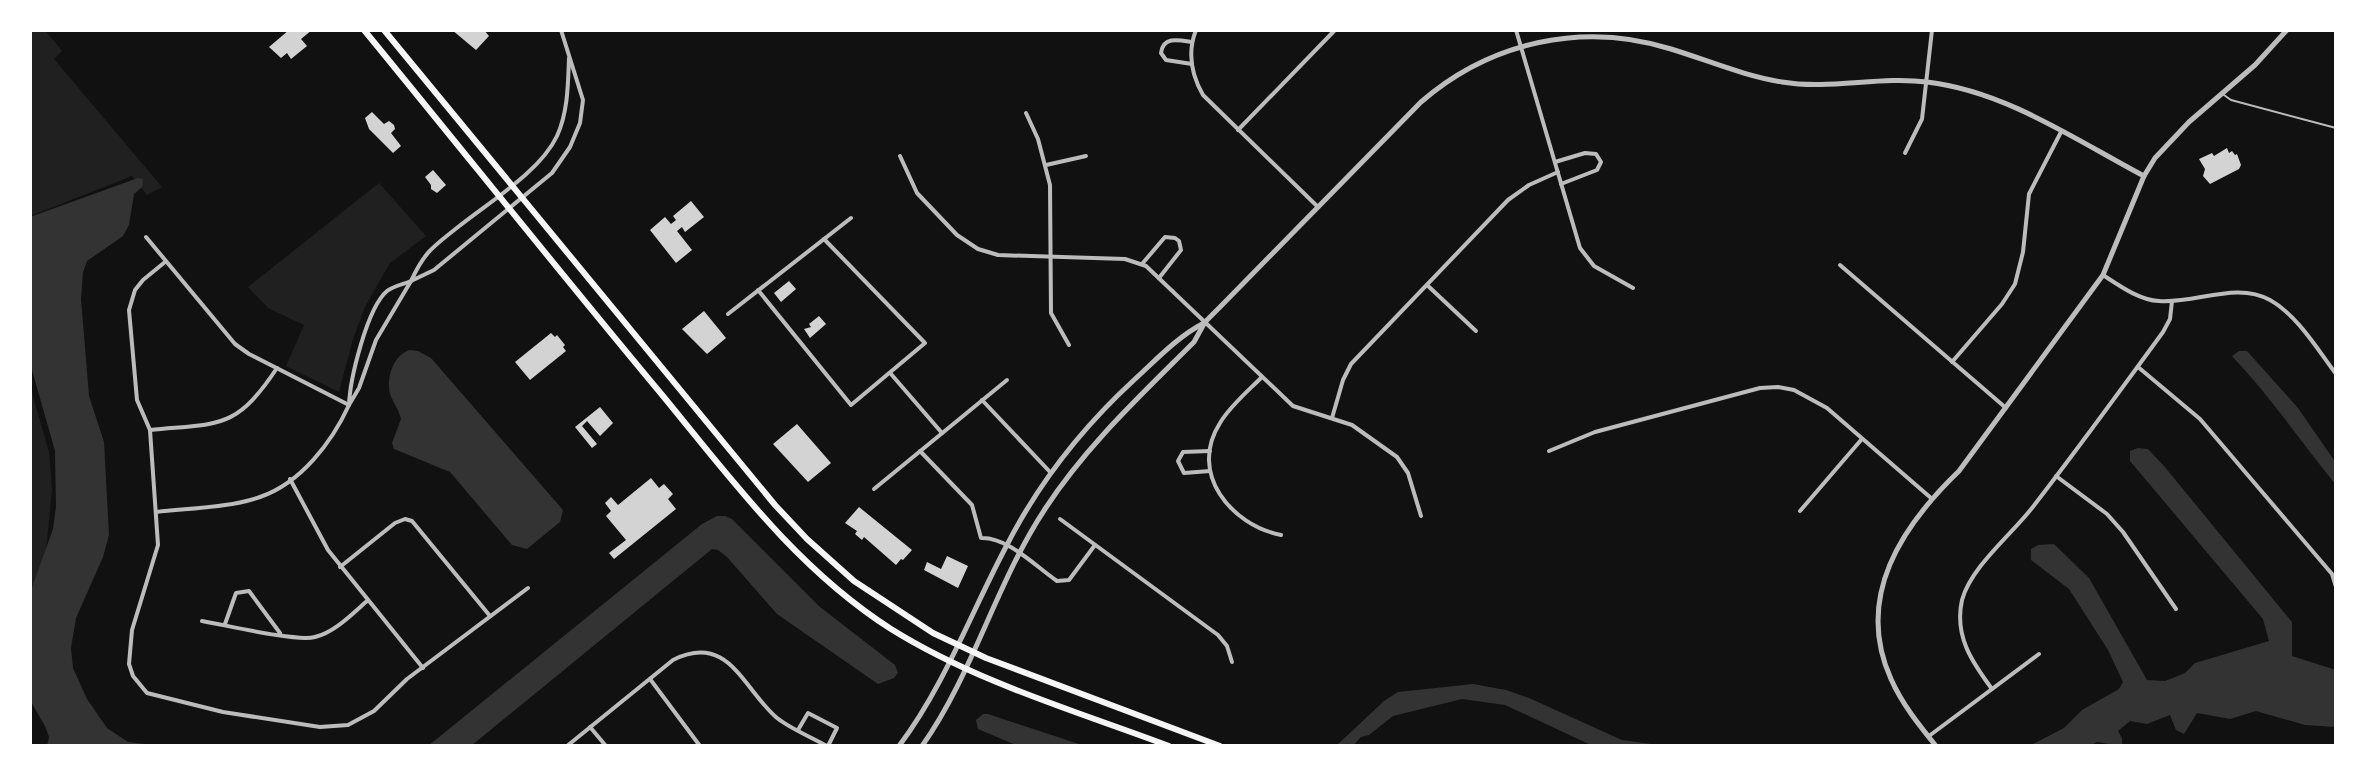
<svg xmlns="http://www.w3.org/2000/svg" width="2366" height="776" viewBox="0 0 2366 776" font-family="Signika,sans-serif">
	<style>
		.green { fill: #202020 }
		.water { fill: #333 }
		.building { fill: #d3d3d3 }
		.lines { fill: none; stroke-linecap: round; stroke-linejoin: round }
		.service { stroke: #bcbcbc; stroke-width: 2 }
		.minor { stroke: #bcbcbc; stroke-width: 4 }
		.tertiary { stroke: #bcbcbc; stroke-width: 5 }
		.primary { stroke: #f5f5f5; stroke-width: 6 }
	</style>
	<rect width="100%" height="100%" fill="#111"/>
	<g class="green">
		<polygon points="30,30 45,30 62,51 54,59 162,187 147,195 132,176 30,216"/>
		<polygon points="379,183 426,236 390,263 365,307 353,339 339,392 286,366 304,325 268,308 248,287"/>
		<polygon points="30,386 49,452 52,490 30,709"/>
	</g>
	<g class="water">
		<polygon points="138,178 143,179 142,187 134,194 129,225 123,236 87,261 83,272 81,299 89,396 104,442 109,535 103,557 76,618 71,648 73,668 87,699 107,728 128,742 162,746 47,746 49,737 45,726 30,700 30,593 53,529 56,507 55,451 30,363 30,217"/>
		<path d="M410,350L418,351L431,358L563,510L560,522L527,549L512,545L450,472L394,449L392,443L401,419C399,408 389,398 389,388C388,373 395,354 410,350Z"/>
		<path d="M2239,351H2247L2298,408L2336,463V485C2301,442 2270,396 2232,356Z"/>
		<polygon points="2138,448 2148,449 2164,466 2292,622 2292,656 2336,670 2336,727 2305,725 2256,711 2230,719 2197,713 2184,734 2176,730 2170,715 2147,724 2130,721 2118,731 2122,738 2122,746 2097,742 2089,746 2029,746 2064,728 2082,710 2119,689 2123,682 2108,650 2069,589 2031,560 2031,549 2038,545 2054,544 2089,578 2147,680 2165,681 2185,673 2195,663 2269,641 2263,619 2130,461 2130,451"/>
		<polygon points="717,516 725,516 732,519 820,607 895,665 898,673 894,678 878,684 777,614 727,557 718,550 712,549 471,746 428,746 702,524"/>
		<polygon points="1473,684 1506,690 1529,698 1622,740 1666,746 1593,746 1505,705 1462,699 1393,716 1369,735 1361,737 1353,746 1336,746 1384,701 1398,692"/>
		<polygon points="983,714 988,714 1085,746 1018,746 978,729 976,720"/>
	</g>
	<g class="building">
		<polygon points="289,30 312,30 301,39 307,46 291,59 287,53 281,58 269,47"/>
		<polygon points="452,30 484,30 489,36 476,50"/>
		<polygon points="372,112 384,124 389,121 394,125 395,129 391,133 401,146 393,153 369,129 365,118"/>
		<polygon points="2227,148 2229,153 2232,151 2235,155 2237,154 2241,165 2239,169 2210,184 2203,176 2205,169 2199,159 2212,153 2214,156"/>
		<polygon points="433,170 446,185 437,193 431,189 431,185 425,177"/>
		<polygon points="691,201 704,217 685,232 682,227 677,231 692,250 676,263 650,230 665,217 671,224 676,220 673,216"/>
		<polygon points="789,281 796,289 781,302 774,293"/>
		<polygon points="704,311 726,338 707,354 682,329"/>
		<polygon points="819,316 826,324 810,338 804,329 811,327 809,324"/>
		<polygon points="551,333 555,337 557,335 565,345 563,347 566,351 530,380 515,362"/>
		<polygon points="600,407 613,423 600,436 587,421 582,426 597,444 592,448 575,427"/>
		<polygon points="797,424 831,463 808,482 773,444"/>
		<polygon points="651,478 659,488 664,484 673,494 668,499 676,509 614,559 609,553 626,540 606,516 611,511 605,503 611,497 618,505"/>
		<polygon points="859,507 912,550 903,560 901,559 896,565 864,537 862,540 855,534 857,531 845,523"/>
		<polygon points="947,556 968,566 958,588 924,570 927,562 941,569"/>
	</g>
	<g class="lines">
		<polyline class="service" points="2224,95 2231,100 2336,128"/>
		<g class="minor">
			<path d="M561,30L583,100L580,123L570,147L552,173L434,270L411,281C425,251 433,247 458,227C489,202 540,172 557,136C568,112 568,84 569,58"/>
			<path d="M1196,30C1187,53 1191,74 1203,95L1318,207"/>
			<polyline points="1516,30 1580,248 1594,266 1633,288"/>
			<path d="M1191,42C1179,40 1163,36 1161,53L1166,60L1192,64"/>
			<polyline points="1026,113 1038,139 1050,185 1051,313 1069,345"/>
			<polyline points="1238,130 1335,30"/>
			<polyline points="1905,153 1922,119 1932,30"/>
			<polyline points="900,156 917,193 957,235 978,249 998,255 1125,259 1146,266 1293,406 1352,425 1397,457 1408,473 1421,516"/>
			<polyline points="1555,162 1585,153 1596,154 1601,162 1597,170 1561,184"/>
			<polyline points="1046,165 1086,156"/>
			<path d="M146,237L235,344L249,354L349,405C332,442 301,483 260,497C228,508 190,508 156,512"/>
			<polyline points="165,262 143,280 135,290 129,310 137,400 150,430 158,545 132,630 129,664 133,676 147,693 223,712 320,727 348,725 374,711 407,679 528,588"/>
			<polyline points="1142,264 1165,237 1175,238 1179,241 1181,250 1159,278"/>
			<polyline points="1840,265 2006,408"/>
			<path d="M2103,275C2120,286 2139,300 2159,301C2196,304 2236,281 2270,300C2297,315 2318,350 2336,374"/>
			<path d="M411,281L376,340L359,388L349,405C350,379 367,308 387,291C393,286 404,284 411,281Z"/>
			<polyline points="1427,285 1476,331"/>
			<polyline points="758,290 851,405 925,343 824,239"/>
			<polyline points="728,314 851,218"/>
			<polyline points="1952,362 2002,304 2015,284 2023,252 2029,194 2061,132"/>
			<polyline points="2138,367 2200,419 2332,574 2336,587"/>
			<polyline points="891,374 942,433"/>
			<path d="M1262,377C1248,391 1230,406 1220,423C1188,473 1231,525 1281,535"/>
			<polyline points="982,400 1051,473"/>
			<polyline points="1332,418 1343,380 1351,364 1508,200 1529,185 1558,172"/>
			<path d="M150,430C219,423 235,431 277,368"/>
			<path d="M920,451L972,505L981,538C1008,537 1035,566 1057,581L1069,580L1095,545"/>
			<polyline points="1210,451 1183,452 1178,461 1184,473 1210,471"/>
			<polyline points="1549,451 1595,432 1760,388 1778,387 1794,390 1827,408 1931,498"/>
			<polyline points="2056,476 2107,514 2123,532 2176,609"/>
			<polyline points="290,479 328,550 423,668"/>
			<polyline points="874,489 1007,380"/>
			<polyline points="1800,511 1861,440"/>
			<polyline points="1060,519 1218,635 1227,646 1232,662"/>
			<polyline points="340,567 395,523 405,519 412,521 490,616"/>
			<path d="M202,621C226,625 296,642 315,637C335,632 352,614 367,601"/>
			<polyline points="225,624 236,593 249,591 280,633"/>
			<polyline points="650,679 700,746"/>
			<path d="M1992,689C1972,662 1954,636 1962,600C1971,567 2011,535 2032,508C2077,450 2120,391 2163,332L2170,319L2172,301"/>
			<polyline points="590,727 606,746"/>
			<polyline points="798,730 808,713 837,728 828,746"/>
			<polyline points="1929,736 2039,654"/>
			<path d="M567,746L673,660C729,632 743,689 777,718C791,729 811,737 827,746"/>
		</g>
		<g class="tertiary">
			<path d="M899,746C945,685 972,610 1008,543C1040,481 1083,427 1134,380C1156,360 1177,337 1204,323"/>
			<path d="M922,746C973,674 996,583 1045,509C1086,446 1141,395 1194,342L1205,322L1221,306L1421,102C1490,42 1583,21 1671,49C1707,60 1744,76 1782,82C1830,90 1879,76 1927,82C2005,91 2076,140 2144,176"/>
			<path d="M1936,746C1919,725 1902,704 1891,679C1854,597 1902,526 1959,471L2103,275L2144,176L2155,158L2189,122L2255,65L2287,30"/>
		</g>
		<g class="primary">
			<path d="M364,30C464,152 562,275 663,396C732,480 797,569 891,629C976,682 1076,711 1169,746"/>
			<polyline points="384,30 775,505 807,539 854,581 933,633 986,658 1220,746"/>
		</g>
	</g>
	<rect width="2366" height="776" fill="none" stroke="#ffffff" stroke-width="64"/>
</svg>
